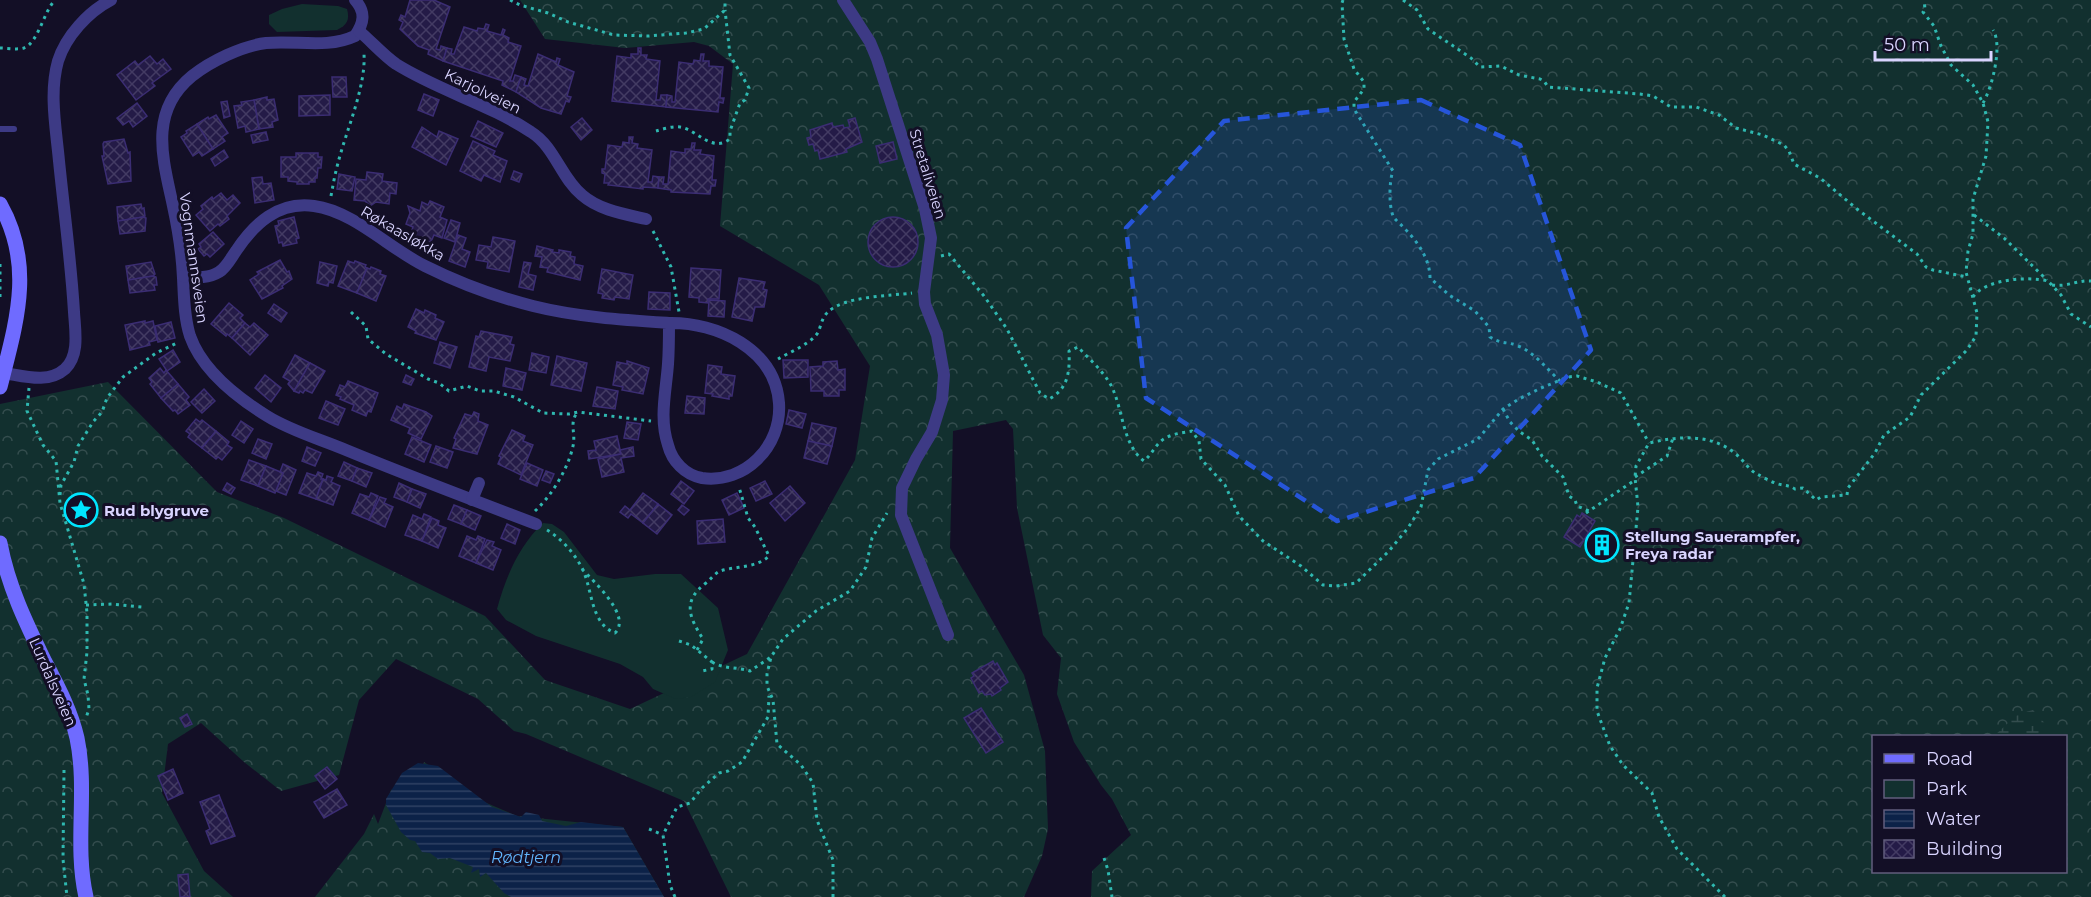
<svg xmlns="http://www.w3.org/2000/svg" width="2091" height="897" viewBox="0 0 2091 897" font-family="Montserrat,sans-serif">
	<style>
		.forest { fill: url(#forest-crowns); fill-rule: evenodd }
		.wetland { fill: url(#wetland-marsh) }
		.green { fill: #12302f }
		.water { fill: url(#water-rules) }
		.building { fill: url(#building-cross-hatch); stroke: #3b2d73; stroke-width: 1.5 }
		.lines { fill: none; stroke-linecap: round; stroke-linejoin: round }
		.path { stroke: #2fb8b0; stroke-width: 3; stroke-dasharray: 3 4.5; stroke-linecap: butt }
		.lane { stroke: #3d3a85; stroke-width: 6 }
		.street { stroke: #3d3a85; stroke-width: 12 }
		.secondary { stroke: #6f6bff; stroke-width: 15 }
		.marked { fill: #2655da; fill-opacity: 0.2; stroke: #2655da; stroke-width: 4.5; stroke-dasharray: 12 8; stroke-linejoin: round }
		.labels { text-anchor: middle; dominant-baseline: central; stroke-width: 6; stroke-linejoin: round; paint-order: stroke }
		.street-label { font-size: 15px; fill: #d9d4ff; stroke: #130f26 }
		.poi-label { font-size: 15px; font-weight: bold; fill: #d9d4ff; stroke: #130f26; text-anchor: start }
		.water-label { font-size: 16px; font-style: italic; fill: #62b6ff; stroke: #130f26 }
	</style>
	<defs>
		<pattern id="forest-crowns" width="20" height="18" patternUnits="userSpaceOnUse" patternTransform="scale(1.5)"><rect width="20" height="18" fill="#12302f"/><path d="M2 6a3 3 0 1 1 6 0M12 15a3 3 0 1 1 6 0" fill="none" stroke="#344d4e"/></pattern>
		<pattern id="wetland-marsh" width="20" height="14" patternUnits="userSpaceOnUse" patternTransform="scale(1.5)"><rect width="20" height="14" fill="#12302f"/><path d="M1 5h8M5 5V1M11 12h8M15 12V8" fill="none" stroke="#344d4e"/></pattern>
		<pattern id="water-rules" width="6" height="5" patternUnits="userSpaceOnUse" patternTransform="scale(1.5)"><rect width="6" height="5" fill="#0c2248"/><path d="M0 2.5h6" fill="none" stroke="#2f4163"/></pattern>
		<pattern id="building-cross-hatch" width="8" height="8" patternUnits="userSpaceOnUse" patternTransform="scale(1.5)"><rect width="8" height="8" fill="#241b47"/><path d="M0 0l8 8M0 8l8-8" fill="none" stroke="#433b63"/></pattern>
	</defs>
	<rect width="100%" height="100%" fill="#130f26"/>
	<g class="forest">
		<path d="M520,0H2091V897H1091L1092,871L1131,835L1112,799L1101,785L1074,742L1057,694L1061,658L1043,635L1017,508L1013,429L1006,420L953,431L950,548L1024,675L1045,751L1048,829L1042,856L1024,897H731L684,801L526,734L514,731L478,699L396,659L359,700L339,775L281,791L244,762L201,723L168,744L162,793L204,871L233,897H0V404L108,382L217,492L284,518L485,616L545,680L630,709L747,654L855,460L870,366L819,285L720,226L733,64L709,46L694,42L625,48L545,39ZM1874,736H2066V872H1874Z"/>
		<polygon points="424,762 482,801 517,816 623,827 664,897 315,897 364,834 374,814 378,824 391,790 422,773"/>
	</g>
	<polygon class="wetland" points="2033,710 2056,736 1994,736 2018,714"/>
	<g class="green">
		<path d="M302,4L338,6L347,9C350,20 347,25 337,30L277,32L269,24V15L282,9Z"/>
		<path d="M543,523L552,524L564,532L597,575L614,579L655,574H681L718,608L728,650L715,682L691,697L676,699L653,689L643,677L620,664L536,636L506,620L497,609C506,576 519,546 543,523Z"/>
	</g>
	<polygon class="water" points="418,763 438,766 492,807 521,817 526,812 539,815 542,821 566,826 581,822 623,827 664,897 511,897 504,893 486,873 480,877 479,869 471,873 473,867 450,858 438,859 430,853 422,852 415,841 410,840 401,832 386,805 386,799 402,773"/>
	<g class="building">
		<polygon points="410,0 434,0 450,7 436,49 440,50 441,46 447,48 443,61 428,54 429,50 418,46 400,29 403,22 399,20 401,15 405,17"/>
		<polygon points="486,24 489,25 487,31 501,35 503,29 505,30 503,35 509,38 508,42 521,46 510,81 513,81 515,75 521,77 516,92 502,85 503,81 443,61 447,48 452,49 451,54 454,54 464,27 477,31 478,28 484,29"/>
		<polygon points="638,48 641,48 641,55 647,55 646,59 660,61 656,100 660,100 661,95 667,95 666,107 612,101 617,56 631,58 631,54 638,54"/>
		<polygon points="538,54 556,62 557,58 560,59 558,65 574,72 567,96 571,97 569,102 566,101 561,114 541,108 516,92 521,77 526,79 524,85 528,86"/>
		<polygon points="701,54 704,54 703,61 709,61 709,66 723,67 720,98 724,98 723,103 719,102 718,112 666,107 667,95 672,96 672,102 675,102 679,62 693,64 694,60 700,61"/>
		<polygon points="150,56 157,64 163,59 171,69 152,83 155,86 136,100 117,75 135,61 138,65"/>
		<polygon points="332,77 346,77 347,97 333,97"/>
		<polygon points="424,94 439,100 433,116 418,110"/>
		<polygon points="330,95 330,115 299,116 299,96"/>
		<polygon points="267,97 267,100 274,99 278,120 272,122 273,127 259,129 254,100"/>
		<polygon points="254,100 259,129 246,132 245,126 238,128 234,106 242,105 241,102"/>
		<polygon points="227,101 230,116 224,118 221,102"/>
		<polygon points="137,103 147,116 133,127 129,121 123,125 117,118"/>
		<polygon points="216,115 228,133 222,137 225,141 213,149 197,124 208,117 209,119"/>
		<polygon points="582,118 592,130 581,140 571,127"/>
		<polygon points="855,118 862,142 846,149 847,152 820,159 818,150 815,151 813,144 809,145 807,138 811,137 810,130 832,123 833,127 843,125 844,128 850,127 848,120"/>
		<polygon points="478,121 503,133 496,147 471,136"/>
		<polygon points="197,124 213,149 202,156 199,152 193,156 181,137 187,133 186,131"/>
		<polygon points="422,127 437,137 439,131 458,139 446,165 412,147"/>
		<polygon points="266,132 268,140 253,143 251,135"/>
		<polygon points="629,137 633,137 632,143 638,144 637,148 652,150 648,182 652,182 653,176 659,177 658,188 643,187 643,189 608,185 609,183 604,183 605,174 602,173 602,169 605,169 608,145 622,147 623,142 629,143"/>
		<polygon points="124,139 128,153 130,152 131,181 108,184 102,156 104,156 103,144 104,142"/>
		<polygon points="473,141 495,151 493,155 507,161 500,182 484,175 481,181 460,171"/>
		<polygon points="893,142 897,159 880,163 876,146"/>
		<polygon points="692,143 695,143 694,150 701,150 700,154 714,156 712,180 716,180 715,186 711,186 710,194 671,192 671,190 658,188 659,177 664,177 663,184 668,184 671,151 685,153 685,149 691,149"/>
		<polygon points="224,150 228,157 215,166 211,159"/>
		<polygon points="296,153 318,153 318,157 322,157 321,168 318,168 317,178 315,178 315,182 309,182 309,184 297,184 297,182 288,181 288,177 281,177 281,157 296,157"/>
		<polygon points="514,171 522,174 519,182 511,179"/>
		<polygon points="367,172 383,174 382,181 397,183 396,194 390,193 389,204 376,202 370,206 365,201 354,200 356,179 366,180"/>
		<polygon points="339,174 355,177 352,191 337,189"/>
		<polygon points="262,177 263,184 271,183 274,200 255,203 252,178"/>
		<polygon points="221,193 227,200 233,195 240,203 227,216 229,219 220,226 218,224 210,231 196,215 203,209 201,206 212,197 213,199"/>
		<polygon points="430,201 444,207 440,217 447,220 442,238 434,235 429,246 409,239 413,227 406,224 410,213 408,206 420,211 422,202 428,205"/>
		<polygon points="141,204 142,209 144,208 145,216 143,217 118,221 117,207"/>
		<polygon points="143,217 146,218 145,231 120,234 118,221"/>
		<polygon points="294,217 299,238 296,239 297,243 283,246 282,242 279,243 275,226 279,225 278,221"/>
		<circle cx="893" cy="242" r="25"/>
		<polygon points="451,220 460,223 455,242 444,238"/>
		<polygon points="213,232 224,244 210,257 207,254 204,256 198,249 201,247 199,244"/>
		<polygon points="458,235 466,238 462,249 470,252 465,267 449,261"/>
		<polygon points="493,237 515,241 509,272 487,268 488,262 476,260 479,245 491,247"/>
		<polygon points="537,246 553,250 552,252 559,253 559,250 571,252 570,256 575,257 574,264 583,266 580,280 547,272 548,268 540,267 542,257 535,256"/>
		<polygon points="280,260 287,272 289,271 292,279 282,286 283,288 262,299 250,280 259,274 257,272"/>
		<polygon points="348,261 354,263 355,261 366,265 365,267 367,268 357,293 338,286"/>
		<polygon points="151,262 155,274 153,276 128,280 126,266"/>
		<polygon points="320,262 337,266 333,283 329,282 328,286 317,283"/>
		<polygon points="524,262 531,263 528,274 536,276 533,290 519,287"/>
		<polygon points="371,267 381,271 380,274 386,276 376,301 357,293 367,268 370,269"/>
		<polygon points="691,268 721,270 719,299 708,299 708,303 699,302 699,298 689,297"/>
		<polygon points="602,269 633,275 629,299 615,297 614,300 602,298 603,294 598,293"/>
		<polygon points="153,276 156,277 157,285 154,285 155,290 130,293 128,280"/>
		<polygon points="739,278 765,282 763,289 767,290 764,307 755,307 752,321 732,317"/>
		<polygon points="649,292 670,293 670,310 648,309"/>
		<polygon points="709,300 725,301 724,317 708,316"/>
		<polygon points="229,303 243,315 240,318 245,323 232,338 227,334 226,336 211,324"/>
		<polygon points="274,304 287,313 281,322 268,313"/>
		<polygon points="416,309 424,313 425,310 436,315 435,318 444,322 436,340 415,333 416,331 408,327"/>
		<polygon points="145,321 145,323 153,321 157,340 149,342 150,345 130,350 125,325"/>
		<polygon points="171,322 175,338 158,342 155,326"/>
		<polygon points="245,323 250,327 254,323 268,335 250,355 232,338"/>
		<polygon points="481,331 512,337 510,344 514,345 510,361 489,357 486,371 469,367 476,336 479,337"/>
		<polygon points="440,342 457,347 450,368 434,363"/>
		<polygon points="173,350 180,362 167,371 159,359"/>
		<polygon points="532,353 549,357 546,373 529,370"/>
		<polygon points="295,355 310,363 294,391 288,384 290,381 283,377"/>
		<polygon points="557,356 587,363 581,391 551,385"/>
		<polygon points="783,360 808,360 808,377 784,378"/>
		<polygon points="627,361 649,368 643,394 622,390 623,387 613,385 617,362 627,364"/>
		<polygon points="837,361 838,370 845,369 845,390 839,390 839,396 824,396 824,391 811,391 810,367 823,366 823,362"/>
		<polygon points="310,363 325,371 312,393 305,390 303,393 300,391 299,393 294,391"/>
		<polygon points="708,365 722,367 721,374 735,376 732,396 729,396 729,399 712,396 713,394 705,393"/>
		<polygon points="160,368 164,373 166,370 178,384 161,398 150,384 152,382 149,378"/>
		<polygon points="506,368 526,373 522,390 503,386"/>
		<polygon points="265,375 281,388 271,402 255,388"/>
		<polygon points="406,375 414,379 411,385 403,382"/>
		<polygon points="348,381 378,393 371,412 368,411 366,416 352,410 354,405 340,399 341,397 336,395 340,385 345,387"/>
		<polygon points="178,384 189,397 186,400 190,405 178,414 175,410 173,411 161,398"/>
		<polygon points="597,387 618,391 615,409 593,406"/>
		<polygon points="204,389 215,401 202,413 191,402"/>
		<polygon points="687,396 705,398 704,414 685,413"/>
		<polygon points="326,401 345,409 338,425 319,418"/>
		<polygon points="404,404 426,412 432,416 421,439 408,433 410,428 391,420 397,406 402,409"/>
		<polygon points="789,410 806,414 802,428 786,424"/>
		<polygon points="474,412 479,414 478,421 488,425 477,454 453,448 456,439 454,438 465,414 472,416"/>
		<polygon points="196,419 200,422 202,420 216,431 202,448 188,437 190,434 186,431"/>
		<polygon points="241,421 253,429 244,443 232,435"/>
		<polygon points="627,422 641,424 638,440 624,438"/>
		<polygon points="812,423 836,428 832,446 808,441"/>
		<polygon points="512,430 525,436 523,441 533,445 521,475 498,464 501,457 499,456"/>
		<polygon points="216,431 229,442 227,445 232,448 222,460 218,457 216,459 202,448"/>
		<polygon points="617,436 621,454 589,459 588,451 596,450 594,441"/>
		<polygon points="412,437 431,445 424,462 405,454"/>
		<polygon points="258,439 272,444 266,459 252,453"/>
		<polygon points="808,441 832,446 827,464 804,458"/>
		<polygon points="436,446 453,452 447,468 430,462"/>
		<polygon points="307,447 321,453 315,466 302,461"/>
		<polygon points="633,447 634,456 621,458 624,472 602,477 598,459 621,454 620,450"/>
		<polygon points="249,460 266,466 258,486 241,480"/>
		<polygon points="344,462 357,468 352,481 338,476"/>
		<polygon points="527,463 543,470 537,486 520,479"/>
		<polygon points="283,464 296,470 286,495 276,491 283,473 280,472"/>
		<polygon points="266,466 283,473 275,493 258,486"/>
		<polygon points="357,468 372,473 366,487 352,481"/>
		<polygon points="546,471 554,474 550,483 542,480"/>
		<polygon points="318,472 323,474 321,479 323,479 316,499 299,493 307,473 316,476"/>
		<polygon points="327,476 333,478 331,482 340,486 333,505 316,499 323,479 326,480"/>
		<polygon points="681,481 694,491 684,504 671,494"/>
		<polygon points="765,481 772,494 756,501 750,488"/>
		<polygon points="227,483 235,488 231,494 223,490"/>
		<polygon points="399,483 412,489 407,502 394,497"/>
		<polygon points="790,486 805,503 785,521 770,503"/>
		<polygon points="412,489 426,494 420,508 407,502"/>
		<polygon points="371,493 378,496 369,520 352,513 360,494 369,497"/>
		<polygon points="643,493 658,504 643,523 631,514 628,518 620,512 625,506 630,510"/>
		<polygon points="737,493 744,508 729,515 722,500"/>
		<polygon points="380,497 386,499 384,503 393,507 385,527 369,520"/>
		<polygon points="658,504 672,515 657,534 643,523"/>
		<polygon points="454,505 467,510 461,524 448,519"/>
		<polygon points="682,505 689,510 684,515 678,510"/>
		<polygon points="467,510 481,516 475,530 461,524"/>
		<polygon points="1582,513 1595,521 1580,547 1564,537 1577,515 1580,517"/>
		<polygon points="424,514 431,517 422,541 405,535 413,515 422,519"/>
		<polygon points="432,518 439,521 438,525 446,528 438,548 422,541"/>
		<polygon points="723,519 725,542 698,544 697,521"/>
		<polygon points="507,524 520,530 515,544 501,538"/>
		<polygon points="467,536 476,540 478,536 485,539 476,563 459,556"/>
		<circle cx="1602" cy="545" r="5"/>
		<polygon points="487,540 494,542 492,546 501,550 493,570 476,563"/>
		<polygon points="993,661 995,665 997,663 1008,682 1000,688 1001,690 992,696 991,694 985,695 982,691 979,693 971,678 974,676 972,673"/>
		<polygon points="981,708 1003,742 986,753 964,718"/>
		<polygon points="187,714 192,724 185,727 180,718"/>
		<polygon points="327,767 337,779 325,789 315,776"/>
		<polygon points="173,769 183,793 168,800 158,776"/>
		<polygon points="337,789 347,805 324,818 314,802"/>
		<polygon points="219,795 235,836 211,844 206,831 210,829 200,802"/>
		<polygon points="188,874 190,897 180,897 178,875"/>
	</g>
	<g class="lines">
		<g class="path">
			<polyline points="510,0 520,5 548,13 568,22 614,35 648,36 686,33 704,29 725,10 725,0"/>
			<path d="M1343,0L1342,3L1344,39L1354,69L1364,82V89L1354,102V109L1393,171C1389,180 1388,214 1396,220C1412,235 1430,255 1430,278L1449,295L1475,311L1489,327L1490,337C1503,345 1507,341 1518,346C1534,352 1547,369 1560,381"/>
			<polyline points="1403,0 1417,10 1428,29 1471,58 1480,67 1501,66 1519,75 1540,79 1544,81 1548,87 1640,94 1653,96 1671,107 1696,107 1719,115 1736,128 1763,135 1784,145 1789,151 1794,164 1820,178 1857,209 1917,254 1926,267 1933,270 1967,277"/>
			<path d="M0,48C7,48 17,50 24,48C38,43 44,11 55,0"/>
			<path d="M1983,103C1992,88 2003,45 1993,30"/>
			<path d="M656,131C663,129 672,126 680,127C698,130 711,153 730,139V131L740,103L745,100L749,88L730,55L725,10"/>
			<path d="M331,196C333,185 335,174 338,163C346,131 366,87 364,54"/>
			<polyline points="1974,215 2004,238 2047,280"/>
			<polyline points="653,231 671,267 679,312"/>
			<path d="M941,256L949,254L984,296L1007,329L1040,393L1049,399C1068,389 1070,372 1069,351L1078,347C1090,360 1108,375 1114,392C1123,414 1124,446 1144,461C1151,455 1154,448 1160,442C1168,434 1182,433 1192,431L1199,441L1201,459L1225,485L1239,516L1263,541L1301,566L1323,585L1336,586L1356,583L1389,551L1408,528L1421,507L1428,470L1438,459L1478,439L1503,409L1519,399L1541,388L1568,377L1577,376L1597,382L1621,393L1649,443"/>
			<polyline points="0,264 0,297"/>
			<path d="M2052,285C2069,287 2076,280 2091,281"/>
			<path d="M1973,297C1985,279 2028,276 2048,281L2061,295L2071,314L2091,327"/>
			<polyline points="351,312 366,326 368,339 386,354 428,379 439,383 449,391 467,386 480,391 494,391 514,397 543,413 569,414 578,412 651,421"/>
			<path d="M778,359C790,352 808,345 817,334C821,328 821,319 827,313C842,296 890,296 912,293"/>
			<polyline points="29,388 27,411 43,445 56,461 60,503 84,584 87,613 87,652 84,679 88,695 89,709 86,718"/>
			<polyline points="1503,409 1510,422 1520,432 1532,440 1542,456 1563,477 1569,496 1575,500 1577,506 1589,511"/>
			<polyline points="1635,477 1667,456 1673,438"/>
			<polyline points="60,495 61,485 74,462 78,446 93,422 102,412 107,398 123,377 156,353 179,342"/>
			<path d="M535,511C552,495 568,469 573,446C576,434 569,423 577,413"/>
			<polyline points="1586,513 1635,480"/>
			<path d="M547,530C562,539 574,553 582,568C593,590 590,623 615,633C632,616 594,582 582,569"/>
			<polyline points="86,605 112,604 142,607"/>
			<polyline points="679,641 691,645 712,662 712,669 702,671"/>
			<path d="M697,650L703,639C689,617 682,601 706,583C711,579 715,573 720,571C736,566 757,568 769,556L755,527L748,518L739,487"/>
			<path d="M712,662C723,669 738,667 750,671L771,657"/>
			<polyline points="64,770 63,859 67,897"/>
			<polyline points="649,829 663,835"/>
			<polyline points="1104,858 1108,870 1112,897"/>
			<polyline points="675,897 670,885 663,835 677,807 690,803 702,788 719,773 728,771 742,762 768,717 769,696"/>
			<polyline points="833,897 833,860 817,820 813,783 801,765 777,744 773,700 767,686 767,674 771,657 783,639 816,611 850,591 866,567 872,538 887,513"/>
			<path d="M1725,897L1677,849L1659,817L1652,793L1623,765L1610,746L1597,711V688L1605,658L1620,629L1629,603L1638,507L1635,477L1636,466L1649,443C1679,436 1712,433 1737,455C1744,461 1749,470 1757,474C1763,477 1771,482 1778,484C1785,486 1789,485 1795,489L1803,488L1816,500L1821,497L1847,495L1848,488L1875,453L1884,435L1910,417L1921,395L1967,350L1976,336L1977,313L1966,272L1968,251L1973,234V199L1986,156L1988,122L1983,103L1973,85L1951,65L1941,46L1934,26L1923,12L1925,9L1924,0"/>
		</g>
		<polyline class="lane" points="0,129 14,129"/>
		<g class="street">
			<path d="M355,0C366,12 364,23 355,36C327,49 296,40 266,43C242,46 211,61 192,76C148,112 163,159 173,206C178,229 182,254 183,278C184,297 184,317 190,336C202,370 238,398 267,416C291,431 320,439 346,450C409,476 473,500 536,524"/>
			<polyline points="843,0 870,42 877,59 925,209 931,238 924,292 925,304 937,335 944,375 942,400 932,432 916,459 902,488 901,515 948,635"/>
			<path d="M359,31C371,41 383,55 396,64C439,91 489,104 531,132C555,147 561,178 582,195C599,210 624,214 646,219"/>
			<path d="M183,276C195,277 208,279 219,272C226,268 231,258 236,251C254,224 278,201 314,206C353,211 390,249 425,266C459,283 497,297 533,306C577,317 624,320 669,323C669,337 669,350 668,364C666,392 659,418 668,445C672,461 685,475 702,478C745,484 782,446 779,403C775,349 717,322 669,323"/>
			<path d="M4,373C24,376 48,384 65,369C80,355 75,330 74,312C71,261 64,211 59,161C56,128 49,93 58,61C66,36 88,12 111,0"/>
			<polyline points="472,500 479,483"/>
		</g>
		<g class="secondary">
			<path d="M0,204C35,266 16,323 0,387"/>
			<path d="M0,543C8,586 26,623 45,662C58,687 71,711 77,738C88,791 74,844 86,897"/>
		</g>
	</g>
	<path class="marked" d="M1421,100L1520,145L1591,350L1474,478L1337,521L1146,398L1126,228L1224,121Z"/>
	<defs>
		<g id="sight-ring" transform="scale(1.725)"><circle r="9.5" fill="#130f26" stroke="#00e5ff" stroke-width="1.5"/><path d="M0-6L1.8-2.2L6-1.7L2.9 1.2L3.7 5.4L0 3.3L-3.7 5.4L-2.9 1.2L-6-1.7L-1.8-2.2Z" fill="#00e5ff"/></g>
		<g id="building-ring" transform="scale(1.725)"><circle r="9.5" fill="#130f26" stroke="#00e5ff" stroke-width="1.5"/><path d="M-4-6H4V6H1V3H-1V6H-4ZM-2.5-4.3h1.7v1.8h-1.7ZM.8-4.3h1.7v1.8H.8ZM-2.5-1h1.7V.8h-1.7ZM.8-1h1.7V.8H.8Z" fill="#00e5ff"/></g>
	</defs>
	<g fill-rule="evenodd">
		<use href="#sight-ring" x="81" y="510"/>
		<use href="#building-ring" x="1602" y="545"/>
	</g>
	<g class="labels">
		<g class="street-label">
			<text transform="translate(483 91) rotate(26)">Karjolveien</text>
			<text transform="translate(928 174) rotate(73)">Stretaliveien</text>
			<text transform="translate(403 233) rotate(30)">Røkaasløkka</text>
			<text transform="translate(194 258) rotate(82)">Vognmannsveien</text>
			<text transform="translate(53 682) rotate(66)">Lurdalsveien</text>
		</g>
		<g class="poi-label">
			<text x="104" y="510">Rud blygruve</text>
			<text x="1625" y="536">Stellung Sauerampfer,<tspan x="1625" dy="17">Freya radar</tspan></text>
		</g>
		<g class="water-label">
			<text x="526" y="857">Rødtjern</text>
		</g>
	</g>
	<rect x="1872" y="735" width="195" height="138" fill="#130f26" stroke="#625e7d" stroke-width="1.5"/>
	<rect x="1884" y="754" width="30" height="9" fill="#6f6bff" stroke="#625e7d" stroke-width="1.5"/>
	<text x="1926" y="765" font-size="18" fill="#d9d4ff">Road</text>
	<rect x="1884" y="780" width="30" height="18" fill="#12302f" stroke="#625e7d" stroke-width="1.5"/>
	<text x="1926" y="795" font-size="18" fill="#d9d4ff">Park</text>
	<rect x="1884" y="810" width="30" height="18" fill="url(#water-rules)" stroke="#625e7d" stroke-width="1.5"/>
	<text x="1926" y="825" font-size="18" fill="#d9d4ff">Water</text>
	<rect x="1884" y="840" width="30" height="18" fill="url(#building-cross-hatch)" stroke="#625e7d" stroke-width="1.5"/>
	<text x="1926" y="855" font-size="18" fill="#d9d4ff">Building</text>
	<path d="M1875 51v9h116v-9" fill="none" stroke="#d9d4ff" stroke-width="3"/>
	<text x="1884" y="51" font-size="18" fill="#d9d4ff" stroke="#130f26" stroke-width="4.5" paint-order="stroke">50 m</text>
</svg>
